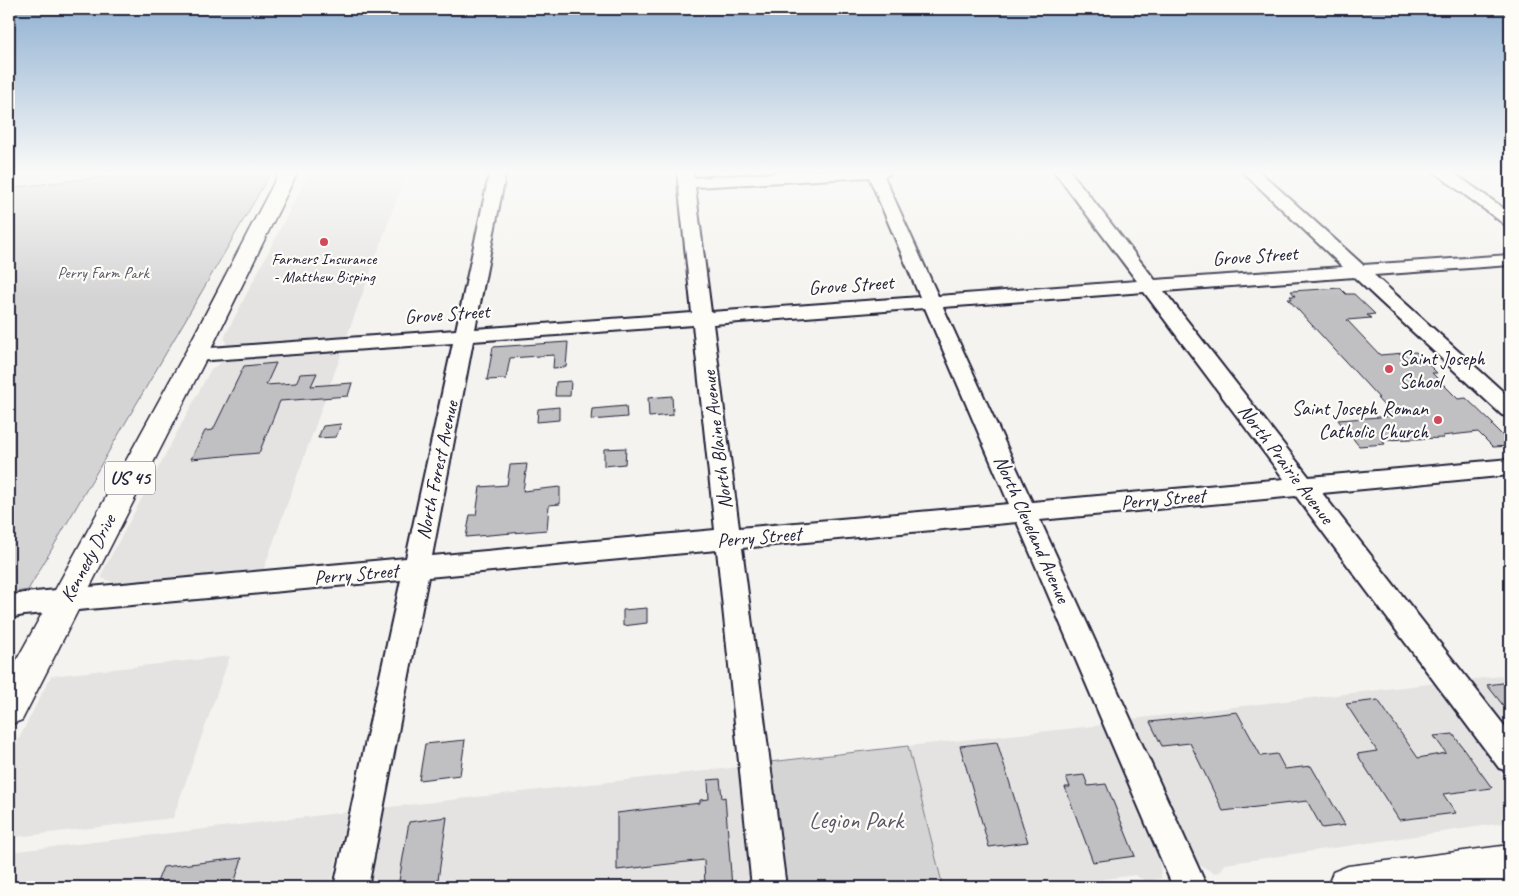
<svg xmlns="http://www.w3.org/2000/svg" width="1519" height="896" viewBox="0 0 1519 896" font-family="Caveat,sans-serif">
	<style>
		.built { fill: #e4e3e2 }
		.green { fill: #d5d4d5; stroke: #7c7b88 }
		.building { fill: #c0bfc2; stroke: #22223b }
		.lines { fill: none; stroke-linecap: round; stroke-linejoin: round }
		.minor-casing { stroke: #22223b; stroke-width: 4 }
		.major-casing { stroke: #22223b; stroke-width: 3 }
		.minor { fill: #fdfcf7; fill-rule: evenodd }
		.major { fill: #fdfcf7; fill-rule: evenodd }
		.poi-dot { fill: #d1495b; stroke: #fdfcf7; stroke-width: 2 }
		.labels { text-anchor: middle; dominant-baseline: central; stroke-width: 4.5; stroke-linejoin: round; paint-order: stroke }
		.far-poi-label { font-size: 16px; fill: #22223b; stroke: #fdfcf7 }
		.far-park-label { font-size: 16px; fill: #585769; stroke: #fdfcf7 }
		.shield { fill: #fdfcf7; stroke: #646373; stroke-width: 1 }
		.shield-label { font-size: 19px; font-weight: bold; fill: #22223b }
		.street-label { font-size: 20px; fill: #22223b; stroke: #fdfcf7 }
		.poi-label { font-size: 20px; fill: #22223b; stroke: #fdfcf7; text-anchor: start }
		.near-park-label { font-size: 24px; fill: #585769; stroke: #fdfcf7 }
	</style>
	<rect width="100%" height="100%" fill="#f4f3ef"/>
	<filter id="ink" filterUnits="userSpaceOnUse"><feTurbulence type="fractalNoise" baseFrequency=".02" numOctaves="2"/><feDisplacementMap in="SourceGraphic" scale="10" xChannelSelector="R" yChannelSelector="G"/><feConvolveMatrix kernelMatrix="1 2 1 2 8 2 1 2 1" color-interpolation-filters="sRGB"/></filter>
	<g filter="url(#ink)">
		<g class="built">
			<polygon points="310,171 407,171 346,339 229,346 226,344 225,336"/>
			<polygon points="342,352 263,571 129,583 117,584 102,578 103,571 211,369 224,361 230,360"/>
			<polygon points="230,656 173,818 9,838 9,758 51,676"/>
			<polygon points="1510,675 1510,737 1466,680"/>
			<polygon points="1437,683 1510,785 1510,822 1225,864 1220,872 1214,873 1198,864 1132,719"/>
			<polygon points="1103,725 1160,863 1161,878 1147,882 1135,875 1043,887 943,887 908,746"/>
			<polygon points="739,767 751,887 366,887 381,808"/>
			<polygon points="348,812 330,887 9,887 9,852"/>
		</g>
		<g class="green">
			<polygon points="152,171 272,171 28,590 9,593 9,188"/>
			<polygon points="908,746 943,887 784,887 770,762"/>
		</g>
		<g class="building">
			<polygon points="1340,288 1346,294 1354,294 1375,314 1367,315 1371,318 1347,320 1380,355 1416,352 1437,373 1432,373 1458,399 1466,398 1494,425 1492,425 1510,443 1510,446 1493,447 1478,432 1442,436 1444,438 1382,440 1385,444 1359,446 1338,420 1393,416 1377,398 1379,398 1288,299 1292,299 1290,296 1295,296 1291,291"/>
			<polygon points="568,342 566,367 553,368 554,355 510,358 506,379 487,380 493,347"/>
			<polygon points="276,363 266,385 296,383 300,374 317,373 311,386 352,383 348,396 280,401 259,453 191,459 205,431 213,430 244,366"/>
			<polygon points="571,381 570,396 555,396 556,382"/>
			<polygon points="672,396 673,415 649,417 648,398"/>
			<polygon points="626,406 627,417 591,420 592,409"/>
			<polygon points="559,407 559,420 537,422 538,409"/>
			<polygon points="341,424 336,437 318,438 323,426"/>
			<polygon points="626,448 625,464 604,466 604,449"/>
			<polygon points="527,464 523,491 560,487 560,504 549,505 547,530 466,537 470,515 476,515 480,487 507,485 510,465"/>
			<polygon points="647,608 647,623 623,626 623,610"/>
			<polygon points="1510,682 1510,714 1487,685"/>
			<polygon points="1378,700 1418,758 1446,753 1434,736 1453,734 1492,788 1443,794 1456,813 1399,820 1357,754 1377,751 1346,704"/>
			<polygon points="1237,712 1261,756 1277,754 1285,769 1311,766 1345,825 1322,828 1307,801 1223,811 1190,743 1162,746 1150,722"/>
			<polygon points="465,740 460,775 419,780 425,744"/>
			<polygon points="997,742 1028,842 989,847 960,746"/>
			<polygon points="1084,775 1088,786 1106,784 1135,856 1093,862 1065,787 1070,787 1066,777"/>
			<polygon points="720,779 722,798 725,797 732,887 705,887 704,860 617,870 617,813 700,803 700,800 709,799 708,780"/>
			<polygon points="447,817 437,887 398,887 409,822"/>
			<polygon points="242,858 233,887 155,887 163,867"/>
		</g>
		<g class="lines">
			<g class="minor-casing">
				<g id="minor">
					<path d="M490,171H506L475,329L692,313L677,171H693L694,178L806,171H893L890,174L884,176L938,296L1137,281L1054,171H1070L1155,280L1343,267L1242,171H1259L1363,265L1510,255V265L1374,275L1510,398V417L1502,415L1354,277L1164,291L1309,477L1510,459V475L1322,493L1510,733V772L1499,768L1296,496L1040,520L1207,887H1173L1017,522L742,548L786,887H752L717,550L428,577L368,887H334L401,580L24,615L9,618V596L24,593L406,558L453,343L196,361L189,360L186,355L189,350L196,349L456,330ZM869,177L920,297L711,312L695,187ZM1144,292L1284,479L1032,502L943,307ZM925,308L1009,504L739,528L713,324ZM693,325L715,530L432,556L473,341Z"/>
					<polygon points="1433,171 1451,171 1510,213 1510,225 1504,224"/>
				</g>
			</g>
			<g class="major-casing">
				<g id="major">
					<polygon points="280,171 298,171 208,355 22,720 9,725 9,674 184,355"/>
					<polygon points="1510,845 1510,885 1497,887 1327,887 1333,872 1348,866"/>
				</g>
			</g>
			<use href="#minor" class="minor"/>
			<use href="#major" class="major"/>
		</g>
	</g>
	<linearGradient id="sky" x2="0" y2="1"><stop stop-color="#90b1d2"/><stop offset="0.58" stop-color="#fafaf8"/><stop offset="1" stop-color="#fafaf8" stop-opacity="0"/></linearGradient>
	<rect width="1519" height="297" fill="url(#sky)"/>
	<g class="poi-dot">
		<circle cx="324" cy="242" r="5"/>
		<circle cx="1389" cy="369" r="5"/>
		<circle cx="1438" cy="420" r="5"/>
	</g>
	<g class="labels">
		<g class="far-poi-label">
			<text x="324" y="259">Farmers Insurance<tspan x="324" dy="18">- Matthew Bisping</tspan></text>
		</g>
		<g class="far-park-label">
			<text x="103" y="273">Perry Farm Park</text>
		</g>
		<rect class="shield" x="105" y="461.5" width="50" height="33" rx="4"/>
		<g class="shield-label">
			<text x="130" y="478">US 45</text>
		</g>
		<g class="street-label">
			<text transform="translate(1255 256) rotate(-4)">Grove Street</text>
			<text transform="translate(851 285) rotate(-4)">Grove Street</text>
			<text transform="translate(447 314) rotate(-4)">Grove Street</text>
			<text transform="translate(717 440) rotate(-97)">North Blaine Avenue</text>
			<text transform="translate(1286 464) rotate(53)">North Prairie Avenue</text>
			<text transform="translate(437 470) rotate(-78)">North Forest Avenue</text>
			<text transform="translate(1163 499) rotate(-5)">Perry Street</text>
			<text transform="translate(1032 529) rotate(66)">North Cleveland Avenue</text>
			<text transform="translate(759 537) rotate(-5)">Perry Street</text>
			<text transform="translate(88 558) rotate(-62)">Kennedy Drive</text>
			<text transform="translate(356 574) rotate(-5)">Perry Street</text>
		</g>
		<g class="poi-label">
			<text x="1399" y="358">Saint Joseph<tspan x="1399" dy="23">School</tspan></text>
			<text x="1428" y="408" text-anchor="end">Saint Joseph Roman<tspan x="1428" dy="23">Catholic Church</tspan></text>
		</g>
		<g class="near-park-label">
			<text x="856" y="820">Legion Park</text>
		</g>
	</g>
	<rect width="1519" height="896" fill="none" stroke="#fdfcf7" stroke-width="30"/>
	<rect x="15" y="15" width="1489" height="866" fill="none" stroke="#22223b" stroke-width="2" filter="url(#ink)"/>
</svg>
